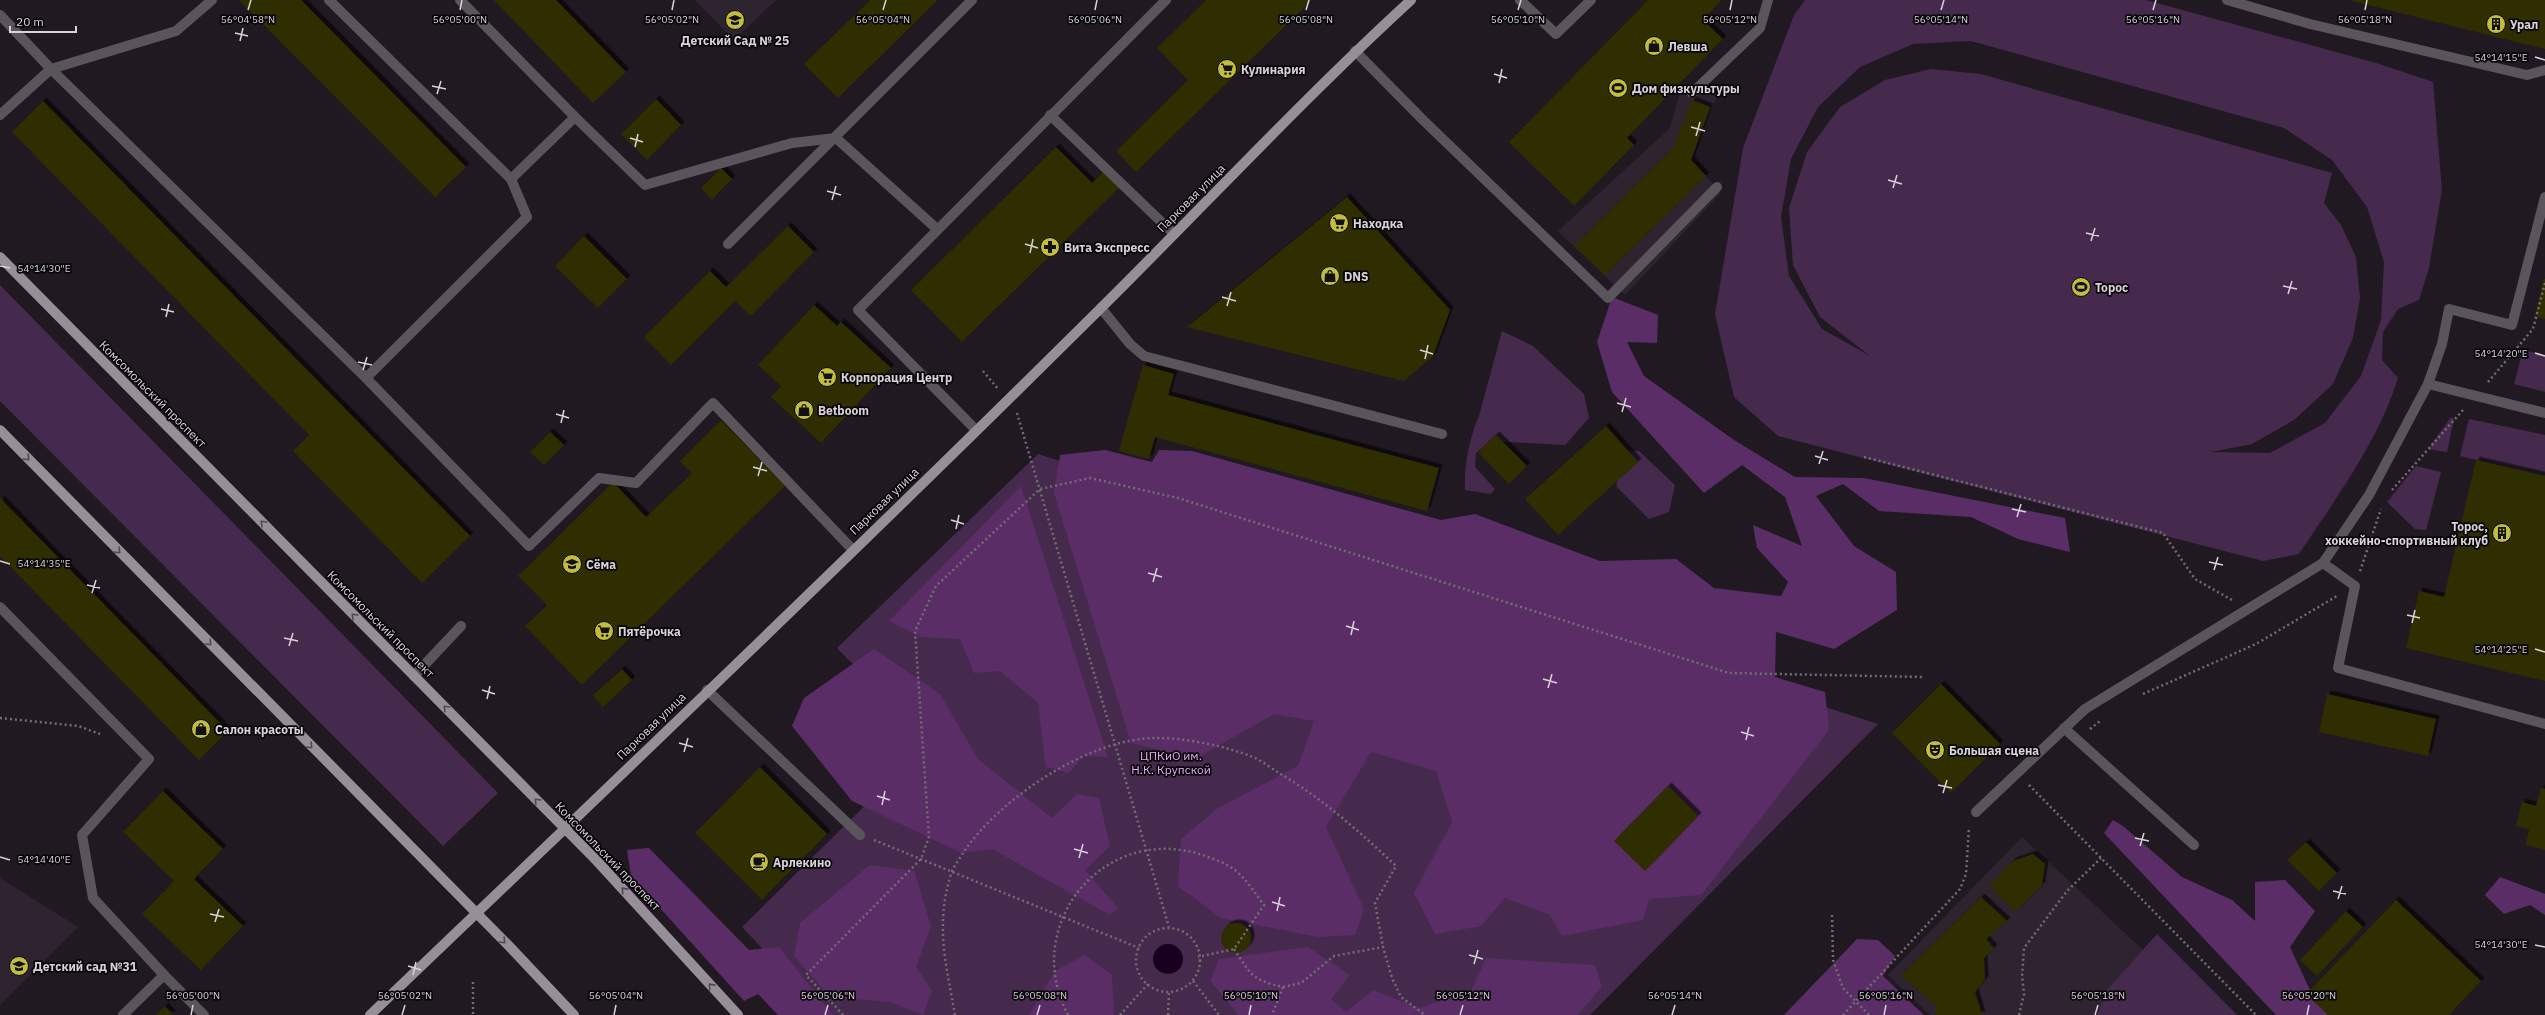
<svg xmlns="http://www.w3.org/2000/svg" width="2545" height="1015" viewBox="0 0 2545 1015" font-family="'IBM Plex Sans',sans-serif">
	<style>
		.built { fill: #2d2430 }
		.green { fill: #452a4d; fill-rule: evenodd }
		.forest { fill: #5a2d67 }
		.water { fill: #180021 }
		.building { fill: #2f2d00; filter: url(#shadow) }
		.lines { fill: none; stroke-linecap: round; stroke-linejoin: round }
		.path { stroke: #736d74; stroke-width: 2.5; stroke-dasharray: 2 3; stroke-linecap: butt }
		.minor { stroke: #59555a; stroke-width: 10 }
		.major { stroke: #968f98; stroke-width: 10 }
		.oneway { stroke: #4f4a50 }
		.ticks { fill: none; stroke: #d8d3d9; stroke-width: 1.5 }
		.labels { text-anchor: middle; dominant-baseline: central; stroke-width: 3.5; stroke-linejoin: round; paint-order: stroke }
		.poi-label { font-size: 12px; font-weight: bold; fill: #d8d3d9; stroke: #080609; text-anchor: start }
		.street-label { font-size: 12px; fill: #d8d3d9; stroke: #080609 }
		.park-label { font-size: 12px; fill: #e5aff4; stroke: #080609 }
		.ticks-label { font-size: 10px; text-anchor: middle; fill: #d8d3d9; stroke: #080609; stroke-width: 3.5; stroke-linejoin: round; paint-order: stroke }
	</style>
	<defs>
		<filter id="shadow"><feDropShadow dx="3.5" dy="-3.5" stdDeviation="0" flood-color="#0009"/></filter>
	</defs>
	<rect width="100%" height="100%" fill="#201922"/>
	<g class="built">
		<polygon points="695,0 776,0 734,40"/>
		<polygon points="1682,85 1717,97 1691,160 1721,193 1625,295 1558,231 1670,128"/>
		<polygon points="2022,837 2143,950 2106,991 2097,1015 1930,1015 1888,975"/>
		<polygon points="0,878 78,927 0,1005"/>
	</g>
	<g class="green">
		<path d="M1805,0H2146L2376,63L2433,82L2442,190L2429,268L2419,300L2398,309L2383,332L2382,360L2398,378C2378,442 2336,498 2299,554L2263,561L1778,436L1734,397L1715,314L1743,148L1794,15ZM1971,41L2284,128L2332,160L2367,207L2384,262L2381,320L2361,376L2325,423L2270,453L2211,452L2252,444L2294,420L2333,384L2353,338L2360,298L2356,257L2341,225L2324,203L2332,173L1981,74L1931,69L1885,80L1840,107L1807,152L1789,208L1793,265L1820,317L1870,356L1822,329L1789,276L1781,217L1791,159L1818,107L1860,67L1913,44Z"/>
		<polygon points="0,285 498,793 443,846 0,401"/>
		<path d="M1502,331L1533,346L1584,394L1589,418L1565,445L1490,441L1476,453L1475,467L1495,489L1491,494L1465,490C1464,466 1469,438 1479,416Z"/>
		<polygon points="2523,350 2545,355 2545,392 2514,384"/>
		<polygon points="2451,417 2454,419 2447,452 2428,449"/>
		<polygon points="2469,419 2545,435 2545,476 2460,456"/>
		<polygon points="1615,449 1639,451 1675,485 1669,512 1649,519 1617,487"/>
		<polygon points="1038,454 1878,724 1590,1015 825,1015 742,927 919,752 918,731 837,648"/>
		<polygon points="2416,466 2441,472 2426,530 2415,529 2387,502"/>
		<polygon points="2157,934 2237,1015 2097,1015 2106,991"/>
	</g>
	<g class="forest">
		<polygon points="1612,297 1658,315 1657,343 1627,342 1644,376 1734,440 1795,477 1864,478 2065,518 2070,552 2018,539 1971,517 1879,511 1843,484 1816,496 1854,546 1896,572 1897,610 1834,649 1776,632 1775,677 1825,692 1829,730 1701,895 1649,899 1643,920 1562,936 1549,914 1505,898 1481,926 1435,934 1414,893 1452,822 1436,771 1371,752 1326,827 1364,909 1355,935 1318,937 1221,918 1178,886 1181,839 1218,808 1298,766 1314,721 1274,714 1195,759 1131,743 1054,493 1060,455 1105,450 1152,462 1159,450 1192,451 1441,520 1475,514 1600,561 1676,559 1714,588 1781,596 1788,582 1757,548 1753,525 1802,546 1785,497 1742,465 1704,493 1612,392 1597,342"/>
		<polygon points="1021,486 1108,757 1083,756 1069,773 1046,767 1038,703 1000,671 974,673 960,639 921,637 889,621"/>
		<polygon points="874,649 940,694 978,759 1052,818 1077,794 1099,798 1110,846 1085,870 1118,908 1110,915 992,849 962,853 852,801 792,726 804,698"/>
		<polygon points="2113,820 2123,826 2182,877 2232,900 2255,921 2255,882 2285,880 2315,911 2290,947 2309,988 2338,1015 2276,1015 2104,833"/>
		<polygon points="649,848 749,950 779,947 833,1015 778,1015 758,994 744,1001 631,876 627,850"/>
		<polygon points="870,865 914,871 931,926 916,967 932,991 923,1015 890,1002 830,997 794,956 800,923"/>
		<polygon points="2500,877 2545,894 2545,915 2530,905 2504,914 2485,895"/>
		<polygon points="1857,939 1878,940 1895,956 1883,976 1924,1015 1784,1015"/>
		<polygon points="1308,947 1350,975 1331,999 1346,1012 1373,990 1419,1008 1471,991 1486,958 1595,965 1602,987 1577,1015 1239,1015 1210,981 1219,959"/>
		<polygon points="1085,955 1112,975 1114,1015 1029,1015 1055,971"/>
	</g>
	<circle class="water" cx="1168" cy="959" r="15"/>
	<g class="building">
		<polygon points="239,0 301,0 466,167 435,197"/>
		<polygon points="494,0 556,0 626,72 593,103"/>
		<polygon points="870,0 938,0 838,98 804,64"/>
		<polygon points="1206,0 1312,0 1136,172 1116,151 1188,80 1157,48"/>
		<polygon points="1648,0 1722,0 1703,20 1723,39 1627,138 1634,145 1574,206 1509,142"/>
		<polygon points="2352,0 2545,0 2545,49 2352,1"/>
		<polygon points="656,99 681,125 647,160 621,134"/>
		<polygon points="1692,100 1710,107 1691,160 1706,176 1605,275 1574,246 1673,148"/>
		<polygon points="43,101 470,536 422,583 293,451 309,435 12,132"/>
		<polygon points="1056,147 1092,183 1105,170 1121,186 962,342 911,290"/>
		<polygon points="721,168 732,179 712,200 701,188"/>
		<polygon points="1347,197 1450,310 1433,356 1404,381 1187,327"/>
		<polygon points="788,226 814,252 751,316 735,301 671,365 644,337 710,271 726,287"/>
		<polygon points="584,236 627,279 598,308 555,266"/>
		<polygon points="2544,279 2545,279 2545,319 2535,316"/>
		<polygon points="814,305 837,326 841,322 891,368 821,443 771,397 781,386 758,365"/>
		<polygon points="1143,365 1174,374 1168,395 1439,468 1427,511 1155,437 1149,459 1119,451"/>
		<polygon points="721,420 785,486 582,685 525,626 547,605 518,576 613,482 646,517 692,473 680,461"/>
		<polygon points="1606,426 1638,462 1558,535 1525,499"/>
		<polygon points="550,432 564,445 544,465 530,452"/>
		<polygon points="1496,435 1527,466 1509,484 1478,452"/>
		<polygon points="2476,460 2545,476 2545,681 2406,648 2419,591 2444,597"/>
		<polygon points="0,498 228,731 199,760 0,556"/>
		<polygon points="622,669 632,680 603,707 593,695"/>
		<polygon points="1941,684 2000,744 1951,793 1892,733"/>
		<polygon points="2327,694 2436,719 2428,756 2319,732"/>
		<polygon points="760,767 827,834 762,900 695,833"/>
		<polygon points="1668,786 1698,816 1645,871 1614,841"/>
		<polygon points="2541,788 2545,789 2545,850 2526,845 2529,829 2516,826 2522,802 2536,806"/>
		<polygon points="163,791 223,849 194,879 243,926 201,970 142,914 174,881 123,832"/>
		<polygon points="2306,842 2337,873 2319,891 2287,860"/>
		<polygon points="2033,854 2045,864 2042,885 2015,912 1989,886 2013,861"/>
		<polygon points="1981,897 2007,921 1986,939 1994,948 1984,958 1985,980 1975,992 1982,1015 1938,1015 1934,1012 1937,1007 1901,975"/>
		<polygon points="2396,900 2481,981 2449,1015 2328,1015 2306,994"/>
		<polygon points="2346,911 2363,927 2317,976 2300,960"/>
		<circle cx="1236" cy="938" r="15"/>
		<polygon points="165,1006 173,1015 156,1015"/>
	</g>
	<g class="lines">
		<g class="path">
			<polyline points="983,371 998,389"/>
			<polyline points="2488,382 2533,329 2545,283"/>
			<polyline points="1017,413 1169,927"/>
			<polyline points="1864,457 2163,533 2195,579 2232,600"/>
			<polyline points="2392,490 2463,410"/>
			<polyline points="2360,571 2381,509"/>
			<polyline points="2143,694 2256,644 2337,596"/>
			<polyline points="0,718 78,726 100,734"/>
			<polyline points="2090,729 2100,721"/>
			<polyline points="2029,785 2256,1015"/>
			<polyline points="874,840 1139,948"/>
			<polyline points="1832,915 1833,960 1843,988 1869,1015"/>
			<circle cx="1168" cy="960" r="32"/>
			<path d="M1234,949C1251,975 1252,980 1283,987L1272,1015"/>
			<polyline points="1193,981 1219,1015"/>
			<polyline points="473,982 473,1015"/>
			<polyline points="1283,987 1301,983 1334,956 1383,947 1392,978 1401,997 1425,1015"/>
			<polyline points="843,1015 806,975 921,859 929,837 915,631 936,586 1040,489 1090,478 1178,498 1729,673 1924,677"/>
			<path d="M955,1015C946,963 935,926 951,874C953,867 959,860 963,853C999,799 1089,738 1156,738C1187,738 1225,746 1253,757C1262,761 1271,768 1279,773C1323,799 1360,832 1396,866L1375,903L1383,947"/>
			<path d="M1068,1015C1021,927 1100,827 1196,853C1209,857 1224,862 1235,870C1247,880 1255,893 1264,905L1234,949L1198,957"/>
			<polyline points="1120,1015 1148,984"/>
			<polyline points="1168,1015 1169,992"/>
			<polyline points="1843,1015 1960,889 1966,874 1969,827"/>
			<polyline points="2019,1015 2024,994 2022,976 2024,948 2067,891 2101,858"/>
		</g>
		<g class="minor">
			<polyline points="329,0 511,179"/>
			<polyline points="460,0 575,117 645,185 792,143 836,138 937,229"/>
			<polyline points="1520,0 1556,34 1591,0"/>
			<polyline points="2227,0 2310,24 2527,75 2545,70"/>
			<polyline points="0,15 51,69 366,378 529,546 599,478 636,483 713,403 853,550"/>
			<polyline points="1355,51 1423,120 1608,298 1717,187"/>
			<polyline points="1692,93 1760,28 1768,0"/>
			<polyline points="0,115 51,69 176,31 212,0"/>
			<polyline points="1050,115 1174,234"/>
			<polyline points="728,244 972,0"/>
			<polyline points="1101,308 1130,344 1144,356 1442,434"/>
			<polyline points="366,378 527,217 511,179 575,117"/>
			<polyline points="2428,384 2545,413"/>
			<polyline points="976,430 858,310 1166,0"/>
			<polyline points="2323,563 2355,586 2338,668 2545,724"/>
			<polyline points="0,607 149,759 82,835 93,898 164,975 123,1015"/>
			<polyline points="414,676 461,626"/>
			<polyline points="707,690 860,835"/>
			<polyline points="2064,728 2194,845"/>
			<polyline points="1976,812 2085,709 2323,563 2369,495 2428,384 2442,344 2449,309 2512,325 2545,197"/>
			<polyline points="164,975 204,1015"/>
		</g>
		<g class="major">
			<polyline points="0,257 597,861 738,1015"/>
			<polyline points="0,430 509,946 574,1015"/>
			<path d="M370,1015C615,781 860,547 1100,309C1204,206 1303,99 1411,0"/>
		</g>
	</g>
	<defs><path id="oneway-chevron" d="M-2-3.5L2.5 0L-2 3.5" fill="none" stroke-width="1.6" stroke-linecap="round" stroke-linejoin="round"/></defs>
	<g class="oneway">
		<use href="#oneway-chevron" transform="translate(27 458) rotate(46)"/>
		<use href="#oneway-chevron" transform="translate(263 523) rotate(-135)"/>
		<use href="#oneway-chevron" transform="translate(118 551) rotate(46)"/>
		<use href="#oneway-chevron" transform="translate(354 616) rotate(-135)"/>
		<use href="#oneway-chevron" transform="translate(209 643) rotate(46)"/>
		<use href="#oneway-chevron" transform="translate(446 708) rotate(-135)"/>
		<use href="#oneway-chevron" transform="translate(310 746) rotate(46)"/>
		<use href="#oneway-chevron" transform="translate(537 801) rotate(-134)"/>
		<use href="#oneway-chevron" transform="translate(624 890) rotate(-132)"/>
		<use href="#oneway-chevron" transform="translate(503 941) rotate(46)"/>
		<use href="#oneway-chevron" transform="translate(711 986) rotate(-132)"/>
	</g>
	<path class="ticks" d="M248,10L251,0M460,10L462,0M672,10L674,0M883,10L886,0M1095,10L1097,0M1306,10L1309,0M1518,10L1521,0M1730,10L1732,0M1941,10L1944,0M2153,10L2156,0M2365,10L2367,0M235,33L248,36M240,41L243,28M2535,57L2545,60M1494,74L1507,78M1499,83L1502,69M432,86L446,89M437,94L441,81M1691,127L1705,131M1696,136L1700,122M630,138L643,142M635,147L638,134M1888,180L1902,184M1893,188L1897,175M827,191L841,195M832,200L836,186M2086,233L2099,236M2091,241L2095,228M1025,244L1038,248M1030,253L1033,239M0,266L10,268M2283,286L2297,289M2288,294L2292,281M1222,297L1236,301M1227,306L1231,292M161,309L174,312M166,317L169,304M1420,350L1433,354M2535,353L2545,356M1425,359L1428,345M358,362L372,365M363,370L367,357M1617,403L1631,407M1622,412L1626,398M556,414L569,418M561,423L564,410M1815,456L1828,460M1819,464L1823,451M753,467L767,471M758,476L762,462M2012,509L2026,512M2017,517L2021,504M951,520L964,524M956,529L959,515M0,561L10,564M2209,562L2223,565M2214,570L2218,557M1148,573L1162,577M1153,582L1157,568M87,585L100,588M92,593L96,580M2407,615L2420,618M2412,623L2415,610M1346,626L1359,630M1351,635L1354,621M284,638L298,641M289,646L293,633M2535,649L2545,652M1543,679L1557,683M1548,688L1552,674M482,690L495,694M487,699L490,686M1741,732L1754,736M1746,740L1749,727M679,743L693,747M684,752L688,738M1938,785L1952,788M1943,793L1947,780M877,796L890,800M882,805L885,791M2135,838L2149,841M2140,846L2144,833M1074,849L1088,853M0,857L10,860M1079,858L1083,844M2333,891L2346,894M2338,899L2342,886M1272,902L1285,906M1277,911L1280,897M210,914L224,917M215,922L219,909M2535,945L2545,947M1469,955L1483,959M1474,964L1478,950M408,966L421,970M413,975L416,962M191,1015L193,1005M402,1015L405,1005M614,1015L616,1005M825,1015L828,1005M1037,1015L1040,1005M1249,1015L1251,1005M1460,1015L1463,1005M1672,1015L1675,1005M1884,1015L1886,1005M2095,1015L2098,1005M2307,1015L2309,1005"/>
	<defs>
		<g id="school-disc" transform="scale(1)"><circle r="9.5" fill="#c2bd3f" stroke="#080609"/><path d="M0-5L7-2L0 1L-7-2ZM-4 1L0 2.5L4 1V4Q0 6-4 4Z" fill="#111"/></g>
		<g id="building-disc" transform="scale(1)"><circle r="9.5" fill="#c2bd3f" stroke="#080609"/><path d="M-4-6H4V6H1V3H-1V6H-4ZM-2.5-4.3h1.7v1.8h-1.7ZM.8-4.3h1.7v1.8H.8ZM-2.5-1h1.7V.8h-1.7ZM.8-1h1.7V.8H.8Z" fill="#111"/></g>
		<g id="shop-disc" transform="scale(1)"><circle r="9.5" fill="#c2bd3f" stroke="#080609"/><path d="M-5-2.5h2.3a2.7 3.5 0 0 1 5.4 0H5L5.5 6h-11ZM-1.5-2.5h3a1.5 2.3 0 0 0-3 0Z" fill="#111"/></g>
		<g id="supermarket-disc" transform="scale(1)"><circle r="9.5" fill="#c2bd3f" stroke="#080609"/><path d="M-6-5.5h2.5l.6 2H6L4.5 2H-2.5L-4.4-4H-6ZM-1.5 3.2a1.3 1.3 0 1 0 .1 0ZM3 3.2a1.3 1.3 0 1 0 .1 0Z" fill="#111"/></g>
		<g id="stadium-disc" transform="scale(1)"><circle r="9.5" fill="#c2bd3f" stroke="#080609"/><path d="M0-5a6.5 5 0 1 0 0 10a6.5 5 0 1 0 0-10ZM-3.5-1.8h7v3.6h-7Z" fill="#111"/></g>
		<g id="pharmacy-disc" transform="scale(1)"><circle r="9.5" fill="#c2bd3f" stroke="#080609"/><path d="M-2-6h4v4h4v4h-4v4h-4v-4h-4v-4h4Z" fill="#111"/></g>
		<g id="theatre-disc" transform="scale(1)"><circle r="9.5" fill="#c2bd3f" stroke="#080609"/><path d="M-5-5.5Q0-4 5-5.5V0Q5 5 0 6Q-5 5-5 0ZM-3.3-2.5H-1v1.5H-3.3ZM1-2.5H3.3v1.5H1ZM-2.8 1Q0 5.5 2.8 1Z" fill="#111"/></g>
		<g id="cafe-disc" transform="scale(1)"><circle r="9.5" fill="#c2bd3f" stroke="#080609"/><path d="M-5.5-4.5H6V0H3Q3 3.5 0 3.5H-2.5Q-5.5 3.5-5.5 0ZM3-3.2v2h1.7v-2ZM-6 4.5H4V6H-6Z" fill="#111"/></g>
	</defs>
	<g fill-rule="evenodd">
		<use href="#school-disc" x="735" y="20"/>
		<use href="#building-disc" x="2496" y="24"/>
		<use href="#shop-disc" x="1654" y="46"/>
		<use href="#supermarket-disc" x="1227" y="69"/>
		<use href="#stadium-disc" x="1618" y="88"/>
		<use href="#supermarket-disc" x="1339" y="223"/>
		<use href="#pharmacy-disc" x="1050" y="247"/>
		<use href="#shop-disc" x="1330" y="276"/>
		<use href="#stadium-disc" x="2081" y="287"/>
		<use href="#supermarket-disc" x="827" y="377"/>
		<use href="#shop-disc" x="804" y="410"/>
		<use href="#building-disc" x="2502" y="533"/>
		<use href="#school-disc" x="572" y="564"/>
		<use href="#supermarket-disc" x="604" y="631"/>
		<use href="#shop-disc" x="201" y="729"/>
		<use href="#theatre-disc" x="1935" y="750"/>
		<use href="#cafe-disc" x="759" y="862"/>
		<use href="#school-disc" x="19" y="966"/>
	</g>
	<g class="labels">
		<g class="poi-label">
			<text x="2510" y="24">Урал</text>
			<text x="735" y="40" text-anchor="middle">Детский Сад № 25</text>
			<text x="1668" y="46">Левша</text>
			<text x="1241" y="69">Кулинария</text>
			<text x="1632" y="88">Дом физкультуры</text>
			<text x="1353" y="223">Находка</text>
			<text x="1064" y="247">Вита Экспресс</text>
			<text x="1344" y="276">DNS</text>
			<text x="2095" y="287">Торос</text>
			<text x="841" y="377">Корпорация Центр</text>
			<text x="818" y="410">Betboom</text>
			<text x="2488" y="526" text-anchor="end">Торос,<tspan x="2488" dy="14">хоккейно-спортивный клуб</tspan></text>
			<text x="586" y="564">Сёма</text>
			<text x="618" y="631">Пятёрочка</text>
			<text x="215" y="729">Салон красоты</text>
			<text x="1949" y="750">Большая сцена</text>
			<text x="773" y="862">Арлекино</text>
			<text x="33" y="966">Детский сад №31</text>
		</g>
		<g class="street-label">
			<text transform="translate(1191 198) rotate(-45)">Парковая улица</text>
			<text transform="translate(153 394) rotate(45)">Комсомольский проспект</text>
			<text transform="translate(884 501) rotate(-44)">Парковая улица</text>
			<text transform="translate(381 624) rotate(45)">Комсомольский проспект</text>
			<text transform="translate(651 726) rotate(-44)">Парковая улица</text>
			<text transform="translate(608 856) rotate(46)">Комсомольский проспект</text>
		</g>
		<g class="park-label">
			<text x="1171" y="755">ЦПКиО им.<tspan x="1171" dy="14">Н.К. Крупской</tspan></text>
		</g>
	</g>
	<g class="ticks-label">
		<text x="248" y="23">56°04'58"N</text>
		<text x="460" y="23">56°05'00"N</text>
		<text x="672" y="23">56°05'02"N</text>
		<text x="883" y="23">56°05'04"N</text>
		<text x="1095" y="23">56°05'06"N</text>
		<text x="1306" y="23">56°05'08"N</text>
		<text x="1518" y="23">56°05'10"N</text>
		<text x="1730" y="23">56°05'12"N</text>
		<text x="1941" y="23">56°05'14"N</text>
		<text x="2153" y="23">56°05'16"N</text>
		<text x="2365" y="23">56°05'18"N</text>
		<text x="2501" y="61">54°14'15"E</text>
		<text x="44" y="272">54°14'30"E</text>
		<text x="2501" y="357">54°14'20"E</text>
		<text x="44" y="567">54°14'35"E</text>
		<text x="2501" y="653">54°14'25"E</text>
		<text x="44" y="863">54°14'40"E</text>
		<text x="2501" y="948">54°14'30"E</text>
		<text x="193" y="999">56°05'00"N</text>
		<text x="405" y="999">56°05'02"N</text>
		<text x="616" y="999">56°05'04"N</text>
		<text x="828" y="999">56°05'06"N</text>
		<text x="1040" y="999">56°05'08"N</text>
		<text x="1251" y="999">56°05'10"N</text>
		<text x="1463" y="999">56°05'12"N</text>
		<text x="1675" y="999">56°05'14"N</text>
		<text x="1886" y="999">56°05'16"N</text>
		<text x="2098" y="999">56°05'18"N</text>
		<text x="2309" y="999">56°05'20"N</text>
	</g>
	<path d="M10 26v6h66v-6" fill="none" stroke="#d8d3d9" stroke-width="2"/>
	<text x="16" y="26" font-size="12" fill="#d8d3d9" stroke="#080609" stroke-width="3" paint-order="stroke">20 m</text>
</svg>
